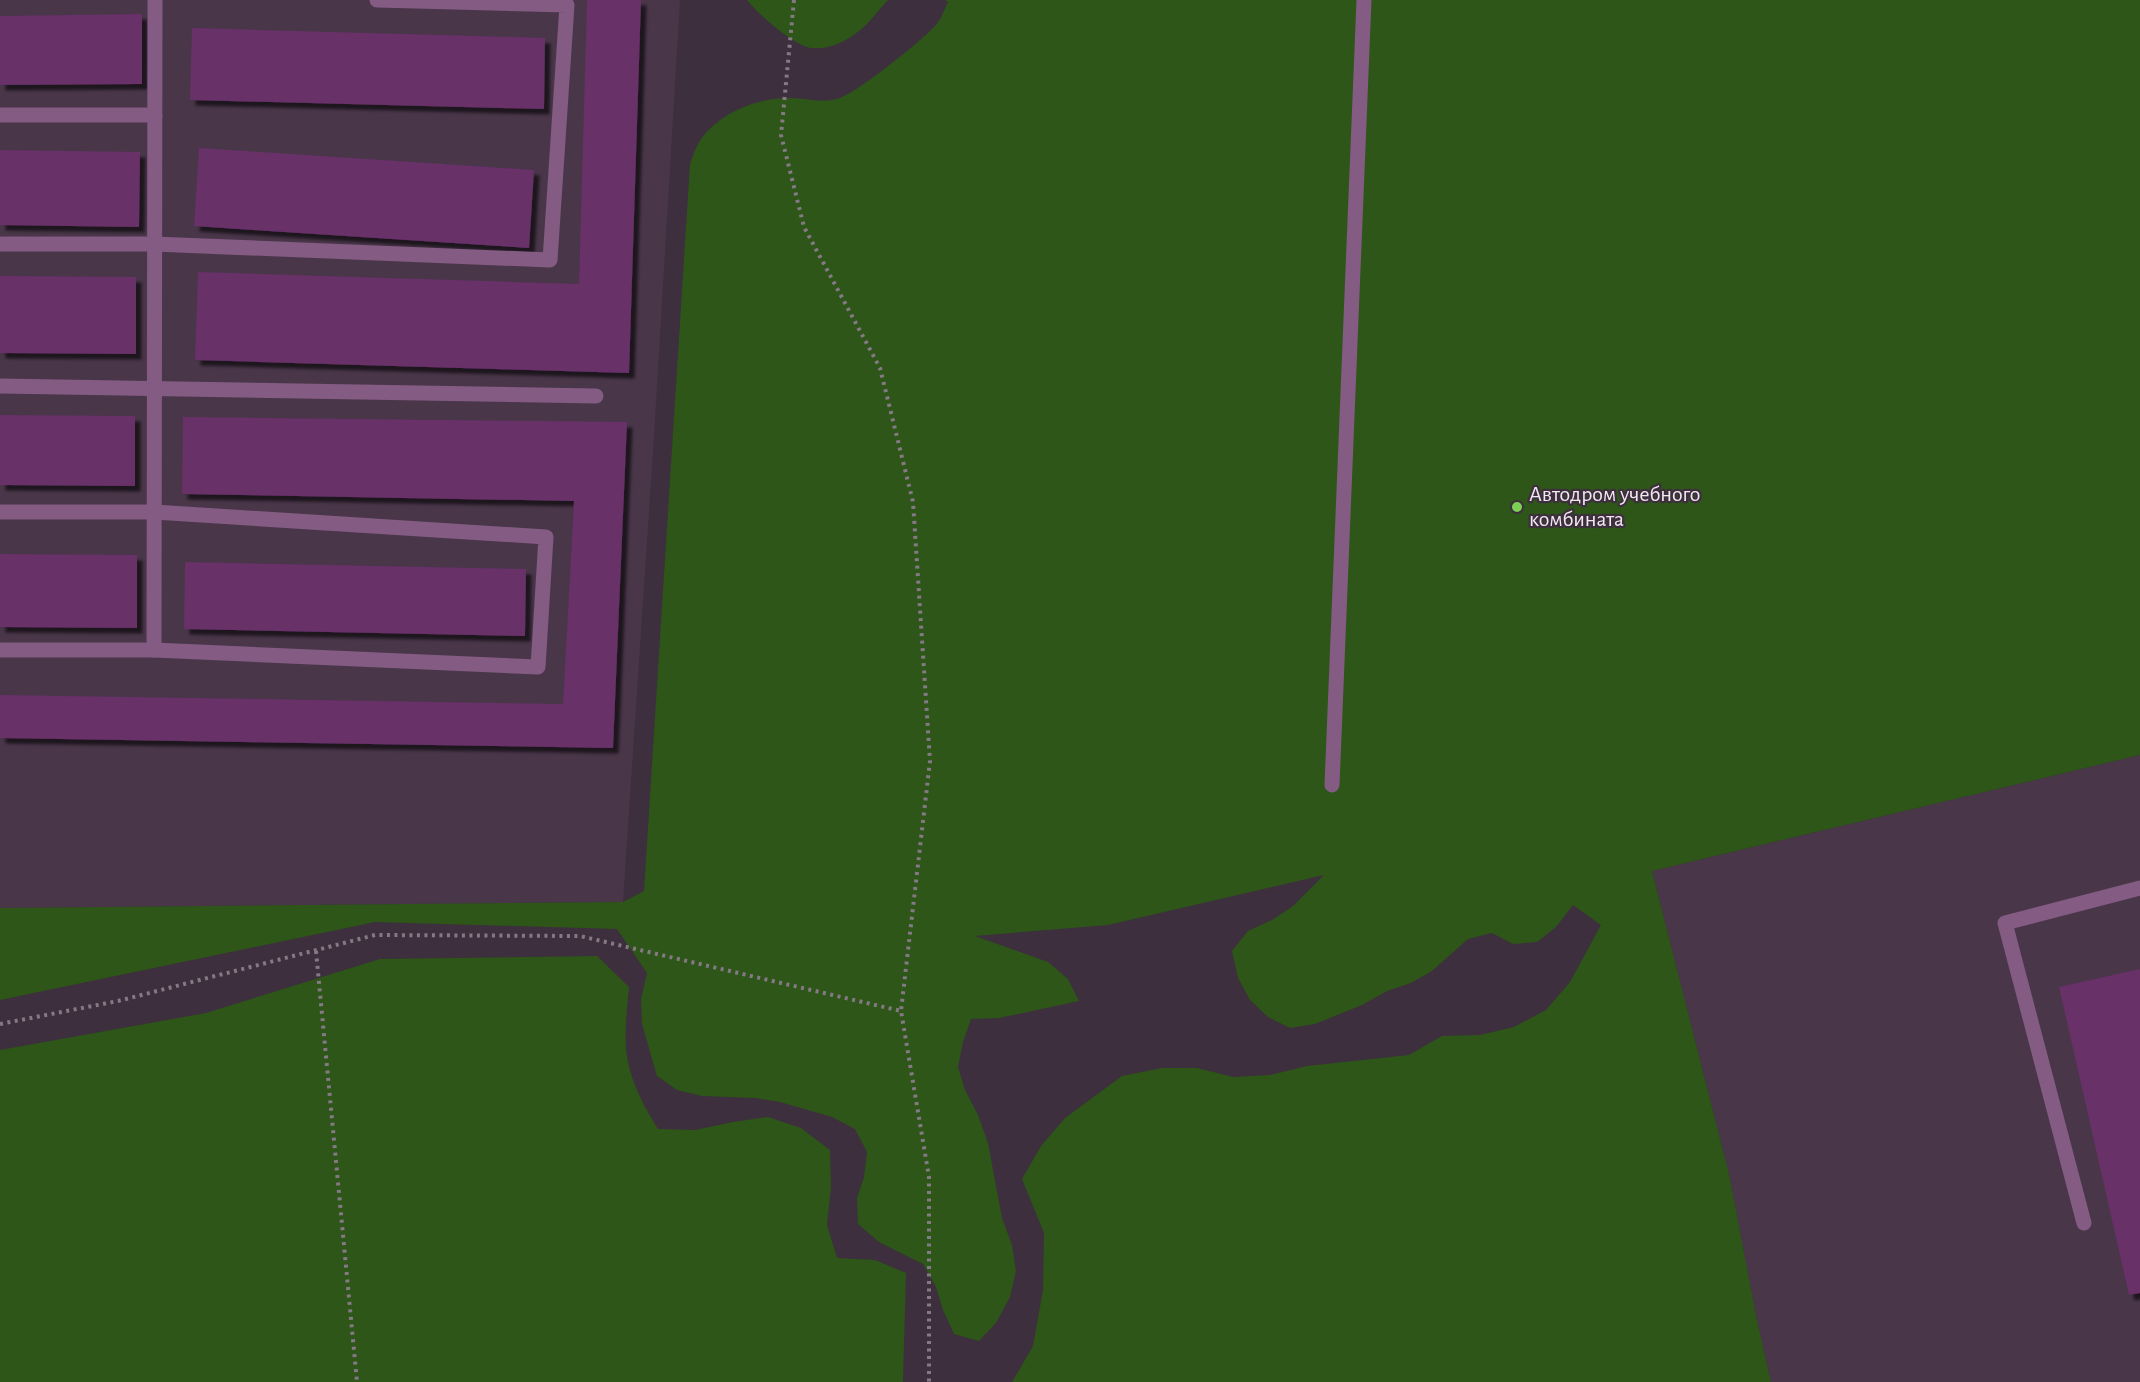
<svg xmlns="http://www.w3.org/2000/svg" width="2140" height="1382" viewBox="0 0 2140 1382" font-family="'Alegreya Sans',sans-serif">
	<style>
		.built { fill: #493649 }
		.green { fill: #2d5618 }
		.building { fill: #673069; filter: url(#shadow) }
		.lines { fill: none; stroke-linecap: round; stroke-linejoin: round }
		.path { stroke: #857985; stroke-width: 4; stroke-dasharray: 3 4.5; stroke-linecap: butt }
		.minor { stroke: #835b83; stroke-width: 15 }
		.poi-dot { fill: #7cd154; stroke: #3d2f3d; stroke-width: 2 }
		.labels { text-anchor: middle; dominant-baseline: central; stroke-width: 4.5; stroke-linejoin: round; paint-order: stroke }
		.poi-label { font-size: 22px; fill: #f0e7f0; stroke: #3d2f3d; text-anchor: start }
	</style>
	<defs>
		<filter id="shadow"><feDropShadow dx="5.5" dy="5.5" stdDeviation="1.5" flood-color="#0009"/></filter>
	</defs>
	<rect width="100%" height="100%" fill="#3d2f3d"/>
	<g class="built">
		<polygon points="0,0 680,0 654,437 623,902 0,908"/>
		<polygon points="2140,755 2140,1382 1771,1382 1757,1320 1729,1174 1652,871"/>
	</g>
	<g class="green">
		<path d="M747,0H888C878,10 870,23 859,31C846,42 828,50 811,48C793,45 758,14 747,0Z"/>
		<path d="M945,0H2140V755L1652,871L1729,1174L1757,1320L1771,1382H1012L1033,1346L1043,1290L1044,1233L1022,1179L1041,1146L1065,1118L1122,1076L1162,1068H1197L1233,1077L1270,1075L1307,1066L1409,1055L1442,1036L1480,1035L1514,1027L1546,1010L1570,982L1601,925L1573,905L1556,927L1537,942L1513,944L1492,933L1468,939L1432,971L1411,983L1387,991L1362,1005L1315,1024L1290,1028L1268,1017L1250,1000L1238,978L1232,951L1248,931L1272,920L1293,906L1324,875L1108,925L975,936L1048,962L1068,979L1079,1001L999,1018L971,1019L963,1042L958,1067L965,1090L978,1115L988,1143L1002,1218L1012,1245L1016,1271L1010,1297L996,1323L979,1341L954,1334L943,1310L936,1287L923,1264L879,1242L858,1224L857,1198L864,1177L867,1152L855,1129L832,1117L780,1102L755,1098L702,1096L677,1090L657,1076L642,1024L641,999L647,973L617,929L375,922L0,1000V908L623,902L644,891L690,164C693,156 696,146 701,139C721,112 757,98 790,98C807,98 822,104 840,98C859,91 920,42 935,26C941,20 944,10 948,2Z"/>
		<path d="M597,956L629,987C627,1010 623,1040 628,1062C633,1086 645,1108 658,1129L695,1130L733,1122L768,1117L801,1128L830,1150L831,1187L827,1225L837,1258L875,1260L906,1273L903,1382H0V1050L206,1013L380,959Z"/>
	</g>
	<g class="building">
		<polygon points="587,0 641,0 629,373 195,360 198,272 579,284"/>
		<polygon points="142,14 142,84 0,85 0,16"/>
		<polygon points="192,28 545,38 544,109 190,100"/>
		<polygon points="199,148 534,170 529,248 194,226"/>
		<polygon points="0,150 140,152 139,227 0,225"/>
		<polygon points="0,276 136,277 136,354 0,353"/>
		<polygon points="0,415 135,416 135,486 0,485"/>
		<polygon points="183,417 627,422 613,748 0,738 0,695 563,704 574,501 182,494"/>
		<polygon points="0,554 137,555 137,628 0,627"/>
		<polygon points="185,562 526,569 525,636 184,629"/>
		<polygon points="2140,969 2140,1293 2129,1295 2059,987"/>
	</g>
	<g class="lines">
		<g class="path">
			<polyline points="794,0 781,135 804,227 880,368 913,502 930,761 901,1011"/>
			<polyline points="316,951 357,1382"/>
			<polyline points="0,1024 118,1001 375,935 580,936 901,1011 929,1177 929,1382"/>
		</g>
		<g class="minor">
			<polyline points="0,115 155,115"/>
			<polyline points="0,244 154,244 550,260 567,5 377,0"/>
			<polyline points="0,386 596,396"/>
			<polyline points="0,512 154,512 546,537 538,667 154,650 0,650"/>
			<polyline points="154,650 155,0"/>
			<polyline points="1332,785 1364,0"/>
			<polyline points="2084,1223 2005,923 2140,888"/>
		</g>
	</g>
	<circle class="poi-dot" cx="1517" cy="507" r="6"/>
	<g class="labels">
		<g class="poi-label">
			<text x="1529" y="494">Автодром учебного<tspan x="1529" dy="25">комбината</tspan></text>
		</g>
	</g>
</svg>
